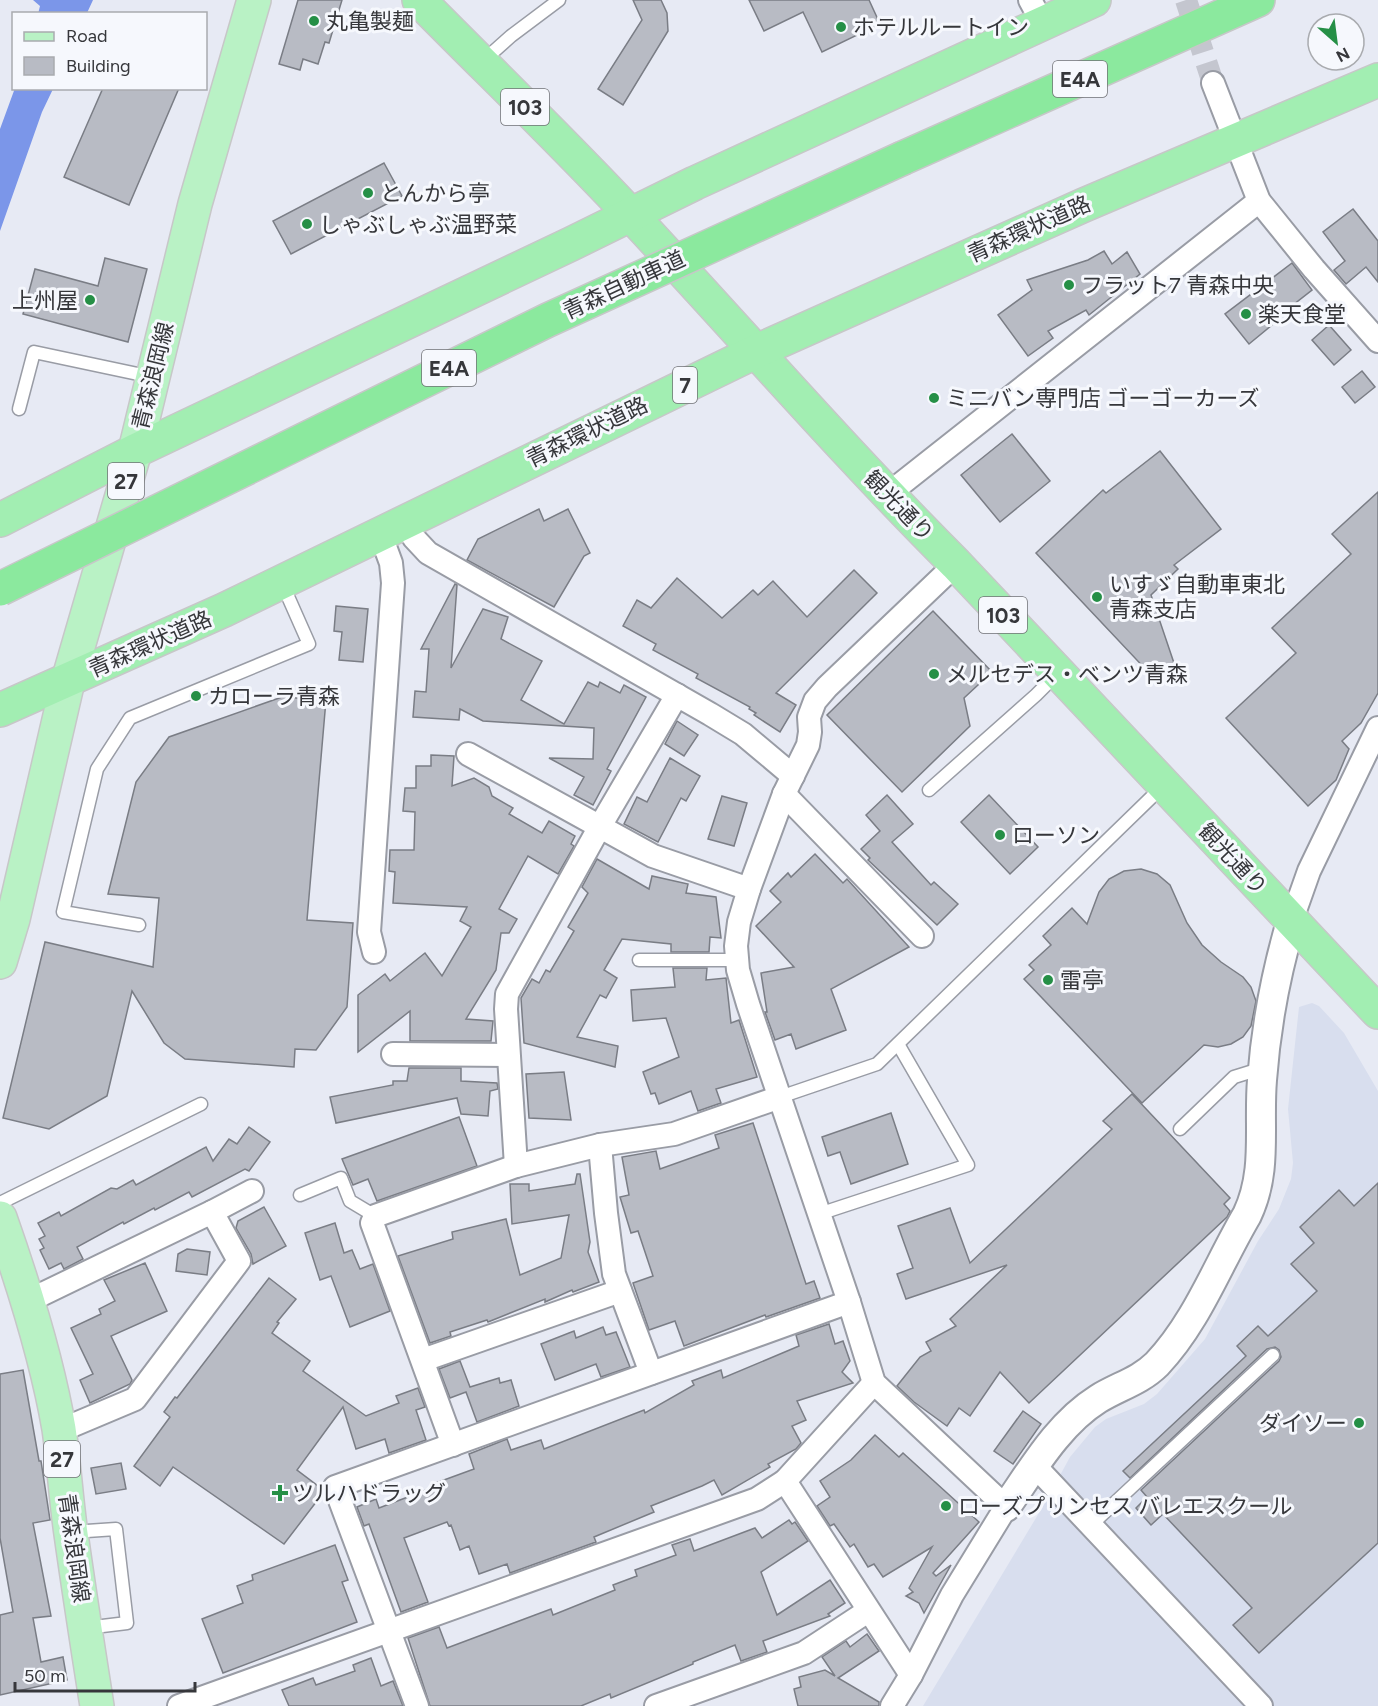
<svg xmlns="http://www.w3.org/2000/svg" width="1378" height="1706" viewBox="0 0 1378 1706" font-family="Figtree,'Noto Sans JP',sans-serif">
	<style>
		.built { fill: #d8deee }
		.water { fill: #7b96e9 }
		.building { fill: #b8bbc4; stroke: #7a7d85; stroke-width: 1.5 }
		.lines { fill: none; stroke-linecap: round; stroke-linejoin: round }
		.minor-tunnel { stroke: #c4c6cf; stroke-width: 22; stroke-dasharray: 22 11; stroke-linecap: butt }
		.service-casing { stroke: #999ca5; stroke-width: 15 }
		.minor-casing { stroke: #999ca5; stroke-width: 26 }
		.tertiary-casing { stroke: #999ca5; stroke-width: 32 }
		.primary-casing { stroke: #c7c7c8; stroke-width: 36 }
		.trunk-casing { stroke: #c7c7c8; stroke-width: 36 }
		.motorway-casing { stroke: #c7c7c8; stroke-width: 36 }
		.service { stroke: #fff; stroke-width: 12 }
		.minor { stroke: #fff; stroke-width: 22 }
		.tertiary { stroke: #fff; stroke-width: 28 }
		.primary { stroke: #b9f2c5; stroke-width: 33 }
		.trunk { stroke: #a2eeb2; stroke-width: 33 }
		.motorway { stroke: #8be99e; stroke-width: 33 }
		.motorway-bridge-casing { stroke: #c7c7c8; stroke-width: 36; stroke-linecap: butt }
		.motorway-bridge { stroke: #8be99e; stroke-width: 33 }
		.poi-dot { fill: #258f46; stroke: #f6f8fd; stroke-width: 2 }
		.labels { text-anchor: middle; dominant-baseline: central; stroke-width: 6; stroke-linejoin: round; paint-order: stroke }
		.shield { fill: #f6f8fd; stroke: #707175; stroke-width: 1.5 }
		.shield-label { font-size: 21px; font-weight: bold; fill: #36373b }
		.poi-label { font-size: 22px; fill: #36373b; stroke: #f6f8fd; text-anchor: start }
		.street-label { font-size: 22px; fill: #36373b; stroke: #f6f8fd }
	</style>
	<rect width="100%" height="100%" fill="#e7eaf4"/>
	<polygon class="built" points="1312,1003 1319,1006 1344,1033 1378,1091 1378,1706 923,1706 1045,1503 1070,1457 1095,1427 1106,1419 1144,1404 1157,1394 1205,1339 1258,1241 1279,1209 1291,1179 1293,1163 1288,1109 1299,1007"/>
	<g class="water">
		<polygon points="33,0 93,0 87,13 38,14 40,6"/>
		<polygon points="15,88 53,89 42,112 0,231 0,129"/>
	</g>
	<g class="building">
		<polygon points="298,0 342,0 329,43 325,42 318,64 303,59 300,70 279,64"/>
		<polygon points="633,0 661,0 667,13 668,31 623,105 598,89 642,20"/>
		<polygon points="749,0 869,0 880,24 822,52 803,12 764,31"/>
		<polygon points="103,88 179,88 129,205 64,177"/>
		<polygon points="384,163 402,196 291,254 273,221"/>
		<polygon points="1353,209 1378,241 1378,282 1366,267 1346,284 1334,270 1345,261 1323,232"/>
		<polygon points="1104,251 1112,264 1127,252 1140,274 1089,315 1086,310 1048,331 1053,338 1028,356 998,315 1032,290 1027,280 1088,260"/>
		<polygon points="105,258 147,269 128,342 23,314 35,269 98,286"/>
		<polygon points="1292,263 1312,290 1270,323 1272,325 1249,344 1225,314"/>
		<polygon points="1329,325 1351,350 1334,365 1312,340"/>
		<polygon points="1362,371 1375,387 1355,403 1342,387"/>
		<polygon points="1012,434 1050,481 1000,522 961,475"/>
		<polygon points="1160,451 1221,529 1174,565 1178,569 1151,595 1176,669 1151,675 1036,553 1103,490 1106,493"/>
		<polygon points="1378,492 1378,693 1361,723 1342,741 1349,749 1336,780 1308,806 1226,718 1296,653 1272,628 1351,554 1332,534"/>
		<polygon points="539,509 544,521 568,509 590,553 584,556 554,607 467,560 478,539"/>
		<polygon points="854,570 877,593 776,693 796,705 780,732 754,715 756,713 749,709 750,707 696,678 698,674 653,650 656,644 623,626 637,600 651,608 677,578 722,618 753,590 758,595 773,581 807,617"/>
		<polygon points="455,584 457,585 451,668 483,609 508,617 501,639 542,661 521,700 564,724 588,682 598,687 600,682 620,693 624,685 646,697 607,769 611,771 593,805 574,795 584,777 549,758 593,759 594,728 483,721 460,709 459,720 413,717 415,691 426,692 429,649 421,649"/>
		<polygon points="336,606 368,609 363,662 339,660 342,632 334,631"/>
		<polygon points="933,611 992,672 964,698 970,726 902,792 827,715"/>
		<polygon points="282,697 326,700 307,920 353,923 347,1007 316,1050 295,1049 294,1067 185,1059 164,1043 132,991 107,1096 49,1129 3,1118 45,942 153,967 159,898 108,894 136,782 169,737"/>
		<polygon points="677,721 698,735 684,756 665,744"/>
		<polygon points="431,755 454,756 452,786 474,778 489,787 492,796 513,808 509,814 542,833 549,821 575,836 571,844 574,846 558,874 528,856 499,909 517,919 509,933 501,933 496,970 466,1019 493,1021 491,1041 410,1041 410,1011 358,1052 358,995 385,974 390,981 425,953 442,976 471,927 460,921 467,907 393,903 395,872 389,871 390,850 414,850 415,812 403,811 405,788 416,788 416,766 431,766"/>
		<polygon points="670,758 700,776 686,801 681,798 658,842 624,824 637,797 647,802"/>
		<polygon points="887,795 913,824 892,842 931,885 934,882 958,904 937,925 868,860 870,858 861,849 880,831 866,815"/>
		<polygon points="989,795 1038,847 1010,874 961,822"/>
		<polygon points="722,796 747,803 734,846 708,839"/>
		<polygon points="815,854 843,883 847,879 909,947 831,989 846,1030 796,1049 791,1034 775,1040 765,1012 767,1012 761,973 794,967 756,926 781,902 770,891 788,873 791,877"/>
		<polygon points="597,859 649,889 652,876 688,884 686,893 716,897 721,938 710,937 709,952 671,952 671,944 622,939 604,970 617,978 606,998 600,995 577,1037 618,1046 615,1067 524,1043 521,998 532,979 539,983 546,970 550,972 574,931 568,927 588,893 582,887"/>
		<polygon points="1141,869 1157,874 1170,885 1187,923 1202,945 1221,962 1243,977 1251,987 1256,1001 1251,1026 1243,1037 1231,1044 1218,1047 1204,1045 1142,1103 1024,979 1034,970 1029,965 1051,945 1043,936 1072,908 1087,924 1099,892 1109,879 1124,871"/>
		<polygon points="673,968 707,968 706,980 726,978 731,1023 739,1020 757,1077 716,1089 721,1103 698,1111 691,1091 659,1104 655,1093 651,1094 643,1072 679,1057 666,1018 633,1021 631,990 675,987"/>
		<polygon points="409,1068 461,1068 461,1081 497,1083 498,1089 490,1091 488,1116 461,1114 457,1098 336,1123 330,1097 393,1085 393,1081 407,1081"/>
		<polygon points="564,1072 571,1120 529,1118 526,1074"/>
		<polygon points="1132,1094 1230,1198 1224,1204 1230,1211 1227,1217 1029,1403 1000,1372 970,1416 959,1408 947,1426 914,1402 897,1386 920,1357 931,1351 926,1342 956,1326 950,1319 1007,1265 906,1299 897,1274 913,1268 898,1226 950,1208 970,1263 1112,1129 1103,1121"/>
		<polygon points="891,1113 908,1164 851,1184 840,1152 828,1156 822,1137"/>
		<polygon points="459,1117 477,1166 377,1201 368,1179 353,1185 342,1159"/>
		<polygon points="753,1123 806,1284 814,1281 820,1298 766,1317 765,1315 684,1346 675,1321 649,1330 633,1283 653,1276 638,1231 631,1233 620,1197 629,1195 622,1157 656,1151 660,1169 719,1148 715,1135"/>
		<polygon points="249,1127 270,1142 249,1171 245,1169 192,1197 189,1192 155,1210 154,1208 124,1224 123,1222 77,1247 83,1259 64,1269 61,1263 49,1269 40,1250 44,1248 39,1239 45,1236 38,1223 59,1212 61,1216 111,1188 117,1189 133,1180 136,1185 206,1147 213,1161 229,1139 237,1144"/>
		<polygon points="577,1174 580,1174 590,1242 588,1252 599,1282 573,1292 572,1290 545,1302 545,1299 488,1322 487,1320 450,1332 451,1336 430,1343 398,1256 453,1239 452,1232 506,1219 520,1275 561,1258 569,1215 512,1224 510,1184 529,1184 529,1191 575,1184"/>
		<polygon points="1378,1183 1378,1543 1259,1653 1233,1625 1252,1608 1163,1514 1151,1525 1136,1508 1147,1497 1141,1490 1279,1361 1281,1357 1279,1350 1275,1347 1267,1349 1130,1478 1123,1471 1246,1356 1237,1346 1258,1326 1268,1336 1317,1291 1291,1264 1314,1243 1300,1227 1339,1190 1354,1206"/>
		<polygon points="264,1207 286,1246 253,1264 251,1254 236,1228 238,1221"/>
		<polygon points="335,1223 344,1253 352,1250 360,1269 373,1264 390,1311 350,1327 331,1276 320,1280 305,1233"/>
		<polygon points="187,1249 210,1252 207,1275 176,1271 178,1254"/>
		<polygon points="145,1263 167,1311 111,1336 132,1380 130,1384 90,1403 80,1380 93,1374 71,1328 101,1314 99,1309 115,1301 104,1280"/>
		<polygon points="269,1278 296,1299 277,1322 279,1323 272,1333 310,1361 303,1371 366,1416 399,1403 396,1396 418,1388 425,1407 416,1410 426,1440 389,1453 385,1439 356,1449 343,1407 297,1470 322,1489 323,1493 284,1544 173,1467 160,1486 134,1466 170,1417 164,1412 175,1397 177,1398"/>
		<polygon points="829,1324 835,1344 843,1341 850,1361 842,1372 853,1383 797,1401 806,1420 792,1426 801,1443 796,1449 768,1464 770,1467 722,1495 714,1480 702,1486 651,1506 654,1512 594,1537 596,1542 510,1573 507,1564 479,1574 469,1546 460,1550 451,1525 449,1526 447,1522 404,1538 428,1602 401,1612 369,1524 364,1526 357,1507 376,1499 379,1508 434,1487 433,1484 474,1469 469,1454 507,1439 511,1450 541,1440 544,1449 644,1410 645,1413 694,1385 692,1381 721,1370 723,1378 799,1346 796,1335"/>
		<polygon points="603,1327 606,1335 616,1332 630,1367 601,1377 596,1364 555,1380 541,1344 574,1331 576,1338"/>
		<polygon points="460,1361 470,1387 499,1378 500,1383 511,1380 519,1406 477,1422 466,1392 450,1398 439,1369"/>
		<polygon points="23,1370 39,1461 41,1461 50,1520 33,1523 51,1616 33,1618 41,1662 63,1657 67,1680 0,1695 0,1615 13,1612 0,1538 0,1374"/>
		<polygon points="1023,1411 1041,1424 1013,1464 994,1451"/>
		<polygon points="875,1435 899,1457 903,1453 979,1522 933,1573 936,1576 951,1565 924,1613 919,1603 906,1596 913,1592 909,1588 932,1547 883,1577 874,1564 868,1567 854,1544 850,1547 834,1524 830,1526 817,1506 830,1497 820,1481 851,1460"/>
		<polygon points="121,1463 126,1489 96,1494 91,1468"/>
		<polygon points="789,1520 792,1524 795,1522 808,1541 761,1572 777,1615 830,1580 845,1603 828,1614 830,1616 763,1641 767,1652 741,1661 735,1645 693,1662 693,1664 611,1698 610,1694 581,1706 430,1706 408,1638 439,1627 447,1648 551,1609 553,1615 615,1590 613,1585 637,1576 635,1570 676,1555 672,1545 690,1539 694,1551 755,1528 762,1538"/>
		<polygon points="335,1545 348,1580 342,1582 357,1622 223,1673 202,1619 243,1603 237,1586 253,1580 252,1575"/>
		<polygon points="867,1634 879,1651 838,1678 879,1702 879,1706 798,1706 794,1689 801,1687 799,1677 825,1670 835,1676 822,1657 846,1641 850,1647"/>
		<polygon points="371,1658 381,1686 393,1681 403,1706 289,1706 282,1690 313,1678 316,1685 355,1671 353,1665"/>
	</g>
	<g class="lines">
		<polyline class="minor-tunnel" points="1186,0 1213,83"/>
		<g class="service-casing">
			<g id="service">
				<polyline points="483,61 511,36 559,0"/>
				<polyline points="19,409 34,352 152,377"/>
				<polyline points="929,790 1036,695 1057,674"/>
				<polyline points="139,925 63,912 97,769 130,718 309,644 282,583"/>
				<polyline points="639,960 737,960"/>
				<polyline points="780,1097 877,1064 1163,786"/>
				<polyline points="1180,1129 1234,1077 1263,1068"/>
				<polyline points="300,1195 341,1178 350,1201 375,1216"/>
				<polyline points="0,1203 201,1104"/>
				<polyline points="819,1214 968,1165 898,1044"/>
				<polyline points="1091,1525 1273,1355"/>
				<polyline points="72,1532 116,1529 127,1623 86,1628"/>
			</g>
		</g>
		<g class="minor-casing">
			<g id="minor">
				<polyline points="1030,0 1043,24"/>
				<polyline points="1213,83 1259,201 1314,269 1378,341"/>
				<polyline points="887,495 1259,201"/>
				<polyline points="404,521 414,538 428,553 710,714 743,734 793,776"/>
				<polyline points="468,754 653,856 749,889"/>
				<polyline points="784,794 922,936"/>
				<polyline points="1291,922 1309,871 1378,728"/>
				<polyline points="374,952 369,932 393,583 391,563 380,533"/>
				<polyline points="393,1054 508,1055"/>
				<polyline points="600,1145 606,1213 614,1274 651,1373"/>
				<polyline points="516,1166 506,1009 507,994 599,828 677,695"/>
				<polyline points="212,1212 252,1191"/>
				<polyline points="26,1302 212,1212 239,1261 135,1399 59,1431"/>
				<polyline points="423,1360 620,1291"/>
				<polyline points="453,1445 372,1223 375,1216 516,1166 600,1145 674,1134 780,1097"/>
				<polyline points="1035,1466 1261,1706"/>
				<polyline points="785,1481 911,1675"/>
				<polyline points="179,1706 757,1499 785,1481 874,1383"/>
				<polyline points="417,1706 335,1487 849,1302"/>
				<polyline points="656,1706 804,1653 868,1611"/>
				<polyline points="892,1706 911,1675 952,1595 1006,1507 874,1383 849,1302 748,1004 738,970 736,946 739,922 749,889 784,794 808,745 810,732 809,717 815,701 827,687 956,564"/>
			</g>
		</g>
		<g class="tertiary-casing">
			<path id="tertiary" d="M1006,1507C1032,1470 1058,1424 1098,1399C1117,1387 1140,1381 1157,1364C1197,1322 1218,1264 1247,1215C1268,1171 1258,1127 1262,1080C1266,1026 1276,973 1291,922"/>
		</g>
		<g class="primary-casing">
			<g id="primary">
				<polyline points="0,962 13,919 68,681 135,451 195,204 254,0"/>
				<path d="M0,1218C24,1286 47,1358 59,1429C64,1464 66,1499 71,1534C79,1591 88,1649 97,1706"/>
			</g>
		</g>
		<g class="trunk-casing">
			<g id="trunk">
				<path d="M419,0C490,72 563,142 632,216C740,332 844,452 956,564L1378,1012"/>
				<polyline points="0,520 135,451 571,244 695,183 1094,0"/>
				<polyline points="0,710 224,610 757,351 1084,205 1378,80"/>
			</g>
		</g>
		<g class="motorway-casing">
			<polyline id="motorway" points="903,158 1258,0"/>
		</g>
		<use href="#service" class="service"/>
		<use href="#minor" class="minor"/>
		<use href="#tertiary" class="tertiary"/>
		<use href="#primary" class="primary"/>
		<use href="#trunk" class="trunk"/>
		<use href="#motorway" class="motorway"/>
		<g class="motorway-bridge-casing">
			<polyline id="motorway-bridge" points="0,589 548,320 903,158"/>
		</g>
		<use href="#motorway-bridge" class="motorway-bridge"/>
	</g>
	<g class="poi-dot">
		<circle cx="314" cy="21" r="6"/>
		<circle cx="841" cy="27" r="6"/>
		<circle cx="368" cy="193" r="6"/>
		<circle cx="307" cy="224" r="6"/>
		<circle cx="1069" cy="285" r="6"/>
		<circle cx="90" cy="300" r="6"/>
		<circle cx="1246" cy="314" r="6"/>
		<circle cx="934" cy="398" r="6"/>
		<circle cx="1097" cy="597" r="6"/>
		<circle cx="934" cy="674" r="6"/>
		<circle cx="196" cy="696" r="6"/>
		<circle cx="1000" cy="835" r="6"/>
		<circle cx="1048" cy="980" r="6"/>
		<circle cx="1359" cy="1423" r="6"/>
		<path d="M277 1484h6v6h6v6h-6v6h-6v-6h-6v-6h6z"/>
		<circle cx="946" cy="1506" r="6"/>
	</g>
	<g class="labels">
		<g class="shield">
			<rect x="1053" y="61" width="54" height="36" rx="4.5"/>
			<rect x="501" y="89" width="48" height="36" rx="4.5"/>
			<rect x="422" y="350" width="54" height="36" rx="4.5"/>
			<rect x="673" y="367" width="24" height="36" rx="4.5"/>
			<rect x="108" y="463" width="36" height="36" rx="4.5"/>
			<rect x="979" y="597" width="48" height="36" rx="4.5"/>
			<rect x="44" y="1441" width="36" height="36" rx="4.5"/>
		</g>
		<g class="shield-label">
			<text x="1080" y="79">E4A</text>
			<text x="525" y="107">103</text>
			<text x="449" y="368">E4A</text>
			<text x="685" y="385">7</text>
			<text x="126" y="481">27</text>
			<text x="1003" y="615">103</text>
			<text x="62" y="1459">27</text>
		</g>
		<g class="poi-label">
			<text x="326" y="21">丸亀製麺</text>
			<text x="853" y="27">ホテルルートイン</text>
			<text x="380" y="193">とんから亭</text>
			<text x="319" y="224">しゃぶしゃぶ温野菜</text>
			<text x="1081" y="285">フラット7 青森中央</text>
			<text x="78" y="300" text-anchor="end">上州屋</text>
			<text x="1258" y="314">楽天食堂</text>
			<text x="946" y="398">ミニバン専門店 ゴーゴーカーズ</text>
			<text x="1109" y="584">いすゞ自動車東北<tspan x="1109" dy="25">青森支店</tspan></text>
			<text x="946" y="674">メルセデス・ベンツ青森</text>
			<text x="208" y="696">カローラ青森</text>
			<text x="1012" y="835">ローソン</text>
			<text x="1060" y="980">雷亭</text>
			<text x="1347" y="1423" text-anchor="end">ダイソー</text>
			<text x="292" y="1493">ツルハドラッグ</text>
			<text x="958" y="1506">ローズプリンセス バレエスクール</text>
		</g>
		<g class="street-label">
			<text transform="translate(1029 229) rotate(-24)">青森環状道路</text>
			<text transform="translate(624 285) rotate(-25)">青森自動車道</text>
			<text transform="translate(153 376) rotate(-76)">青森浪岡線</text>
			<text transform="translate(587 432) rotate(-26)">青森環状道路</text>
			<text transform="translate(899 506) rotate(46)">観光通り</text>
			<text transform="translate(150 644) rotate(-24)">青森環状道路</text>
			<text transform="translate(1233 859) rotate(47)">観光通り</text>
			<text transform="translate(74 1548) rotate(82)">青森浪岡線</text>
		</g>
	</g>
	<rect x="12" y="12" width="195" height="78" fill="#f6f8fd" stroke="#a9abaf" stroke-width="1.5"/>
	<rect x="24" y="32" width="30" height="9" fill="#b9f2c5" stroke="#a9abaf" stroke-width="1.5"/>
	<text x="66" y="42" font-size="18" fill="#36373b">Road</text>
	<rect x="24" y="57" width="30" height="18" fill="#b8bbc4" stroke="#a9abaf" stroke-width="1.5"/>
	<text x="66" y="72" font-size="18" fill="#36373b">Building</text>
	<g transform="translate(1336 42) rotate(152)"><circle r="28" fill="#f6f8fd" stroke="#a9abaf" stroke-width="1.5"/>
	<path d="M0-4.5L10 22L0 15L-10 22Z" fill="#258f46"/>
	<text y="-9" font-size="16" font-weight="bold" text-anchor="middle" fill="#36373b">N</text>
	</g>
	<path d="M15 1682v9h180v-9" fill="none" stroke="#36373b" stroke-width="3"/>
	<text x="24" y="1682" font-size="18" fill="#36373b" stroke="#f6f8fd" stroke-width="4.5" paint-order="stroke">50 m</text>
</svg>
